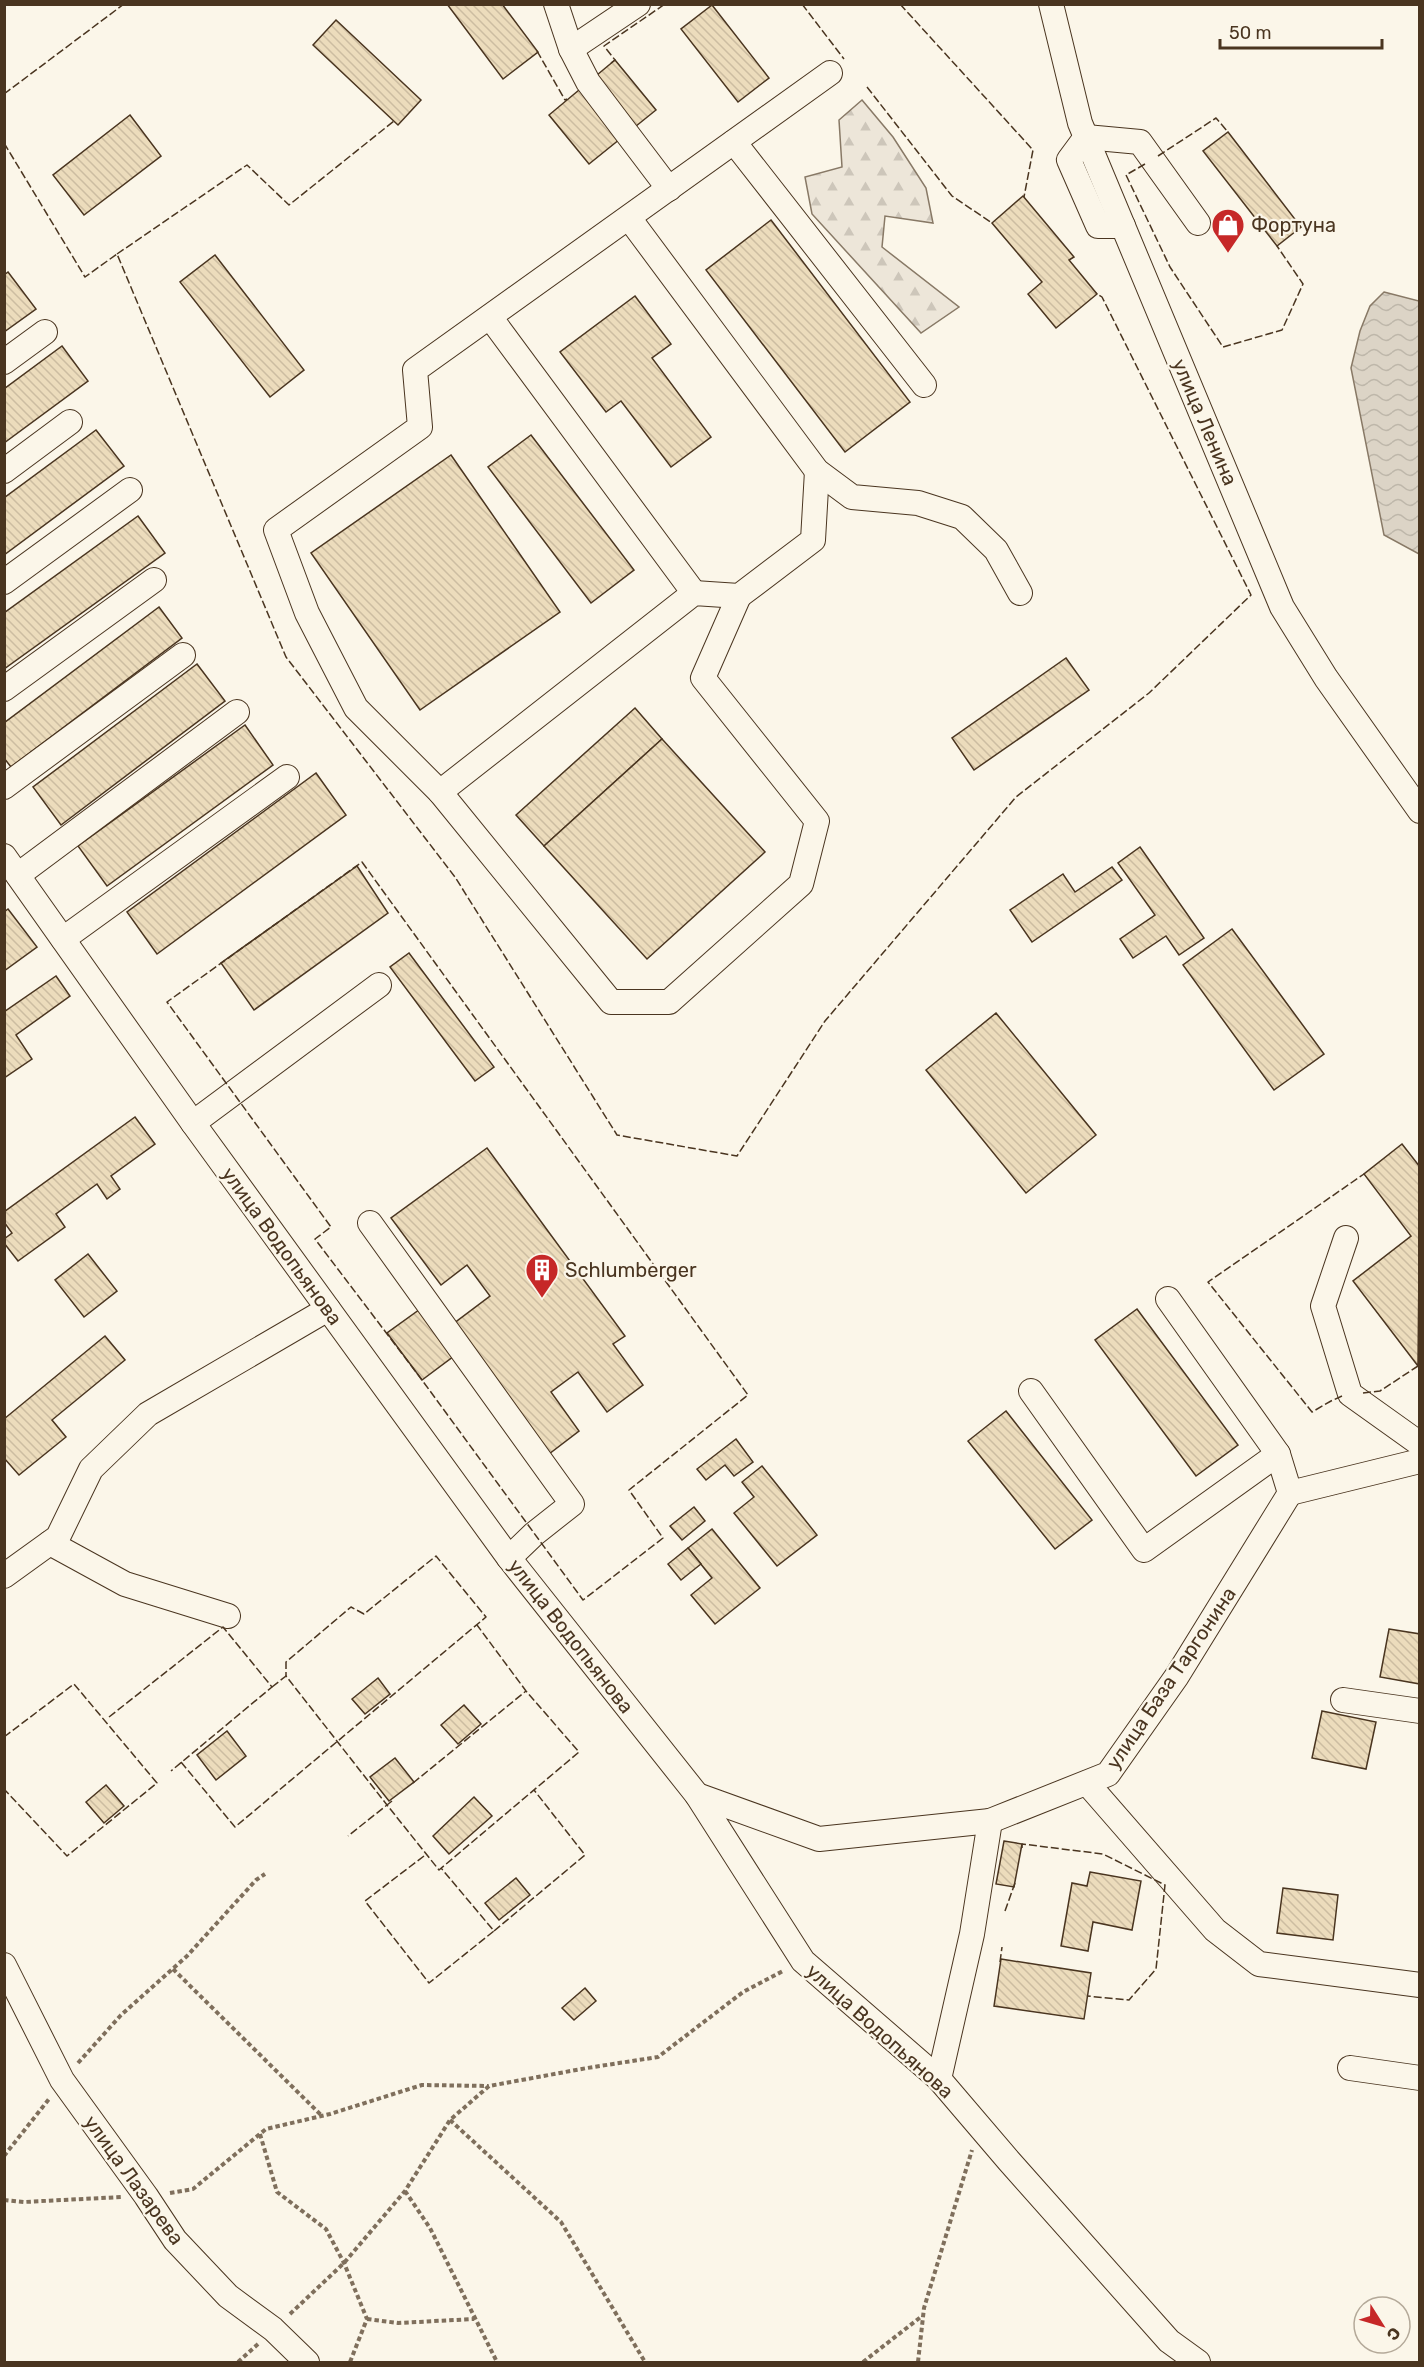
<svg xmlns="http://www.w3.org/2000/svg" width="1424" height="2367" viewBox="0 0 1424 2367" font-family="Rubik,sans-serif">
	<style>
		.forest { fill: url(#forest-firs); stroke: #887966; stroke-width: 1.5 }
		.water { fill: url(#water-waves); stroke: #887966; stroke-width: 1.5 }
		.building { fill: url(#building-back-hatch); stroke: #4a3520; stroke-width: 1.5 }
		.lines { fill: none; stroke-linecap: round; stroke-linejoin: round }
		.minor-casing { stroke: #4a3520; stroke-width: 26 }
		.path { stroke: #7f6f5c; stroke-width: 4; stroke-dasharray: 4.5 3; stroke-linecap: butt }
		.minor { stroke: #fbf6e9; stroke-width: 24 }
		.fence { stroke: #4a3520; stroke-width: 1.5; stroke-dasharray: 8 3; stroke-linecap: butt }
		.labels { text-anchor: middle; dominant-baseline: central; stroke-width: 4.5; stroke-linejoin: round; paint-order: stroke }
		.poi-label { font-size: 20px; fill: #4a3520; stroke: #fbf6e9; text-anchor: start }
		.street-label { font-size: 20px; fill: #4a3520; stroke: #fbf6e9 }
	</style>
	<defs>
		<pattern id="forest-firs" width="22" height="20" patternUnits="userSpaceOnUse" patternTransform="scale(1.5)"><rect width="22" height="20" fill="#ede6d9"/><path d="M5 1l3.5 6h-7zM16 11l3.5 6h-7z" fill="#cdc6ba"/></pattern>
		<pattern id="water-waves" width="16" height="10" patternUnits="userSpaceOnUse" patternTransform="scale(1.5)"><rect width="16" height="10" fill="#dcd4c6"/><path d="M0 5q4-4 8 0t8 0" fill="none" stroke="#beb7aa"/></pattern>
		<pattern id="building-back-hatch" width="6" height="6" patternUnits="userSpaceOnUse" patternTransform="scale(1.5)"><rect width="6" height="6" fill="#ecdcbc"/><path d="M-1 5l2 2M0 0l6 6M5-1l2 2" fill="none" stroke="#ccbda1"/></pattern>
	</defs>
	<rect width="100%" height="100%" fill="#fbf6e9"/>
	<polygon class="forest" points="862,100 893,137 926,188 933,223 885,216 882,247 959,307 921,333 812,214 805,177 842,167 839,120"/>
	<polygon class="water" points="1384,292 1419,301 1419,554 1384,535 1351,368 1360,331 1370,306"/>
	<g class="building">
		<polygon points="447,4 502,4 538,52 503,79"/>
		<polygon points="712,5 769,78 738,102 681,29"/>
		<polygon points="336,20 421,100 398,125 313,45"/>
		<polygon points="615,60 656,110 589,164 549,115"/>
		<polygon points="130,115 161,156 84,215 53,175"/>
		<polygon points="1228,132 1301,227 1277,246 1203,151"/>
		<polygon points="1023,196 1074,257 1069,260 1097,294 1056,328 1028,294 1042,282 992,223"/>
		<polygon points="771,220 910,402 845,452 706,270"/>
		<polygon points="215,255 304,370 270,397 180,282"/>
		<polygon points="8,272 36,309 4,332 4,275"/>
		<polygon points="635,296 671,344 652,358 711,437 671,467 621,401 606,412 560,352"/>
		<polygon points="62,346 88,381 4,443 4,389"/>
		<polygon points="96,430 124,466 4,555 4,498"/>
		<polygon points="531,435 634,570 591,603 488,467"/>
		<polygon points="451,455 560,612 420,710 311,553"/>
		<polygon points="138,516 165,553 4,669 4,613"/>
		<polygon points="159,607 182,638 11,767 4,758 4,723"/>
		<polygon points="1066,658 1089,690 974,770 952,738"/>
		<polygon points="197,664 225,701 61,825 33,787"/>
		<polygon points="635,708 662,739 544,846 516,815"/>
		<polygon points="245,725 273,765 107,886 78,846"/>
		<polygon points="662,739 765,852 647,959 544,846"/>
		<polygon points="316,773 346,815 157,954 127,912"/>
		<polygon points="1140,847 1204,938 1179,955 1166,936 1133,958 1120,939 1155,915 1118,863"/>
		<polygon points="357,866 388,913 254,1010 221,963"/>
		<polygon points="1112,867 1122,880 1032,942 1010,910 1063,874 1075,892"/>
		<polygon points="8,909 37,947 4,971 4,912"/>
		<polygon points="1232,929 1324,1054 1274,1090 1183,965"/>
		<polygon points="409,953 494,1067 475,1081 390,967"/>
		<polygon points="56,976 70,996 16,1035 32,1059 4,1078 4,1012"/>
		<polygon points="996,1013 1096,1135 1026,1193 926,1070"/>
		<polygon points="135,1117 155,1144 111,1176 120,1189 107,1199 97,1184 56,1214 65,1227 18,1261 4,1243 4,1239 12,1233 4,1222 4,1212"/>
		<polygon points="1402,1144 1420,1167 1418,1366 1353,1281 1411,1236 1364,1174"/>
		<polygon points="487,1148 625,1336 613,1344 643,1385 607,1412 578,1372 551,1392 579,1431 549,1454 453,1324 490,1296 467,1265 441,1285 391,1218"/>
		<polygon points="88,1254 117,1291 84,1317 55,1280"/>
		<polygon points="423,1307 458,1353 422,1380 387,1333"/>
		<polygon points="1137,1309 1238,1445 1196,1476 1095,1340"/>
		<polygon points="105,1336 125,1360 52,1420 66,1437 19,1475 4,1458 4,1419"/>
		<polygon points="1006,1411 1092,1520 1055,1549 968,1441"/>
		<polygon points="736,1439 753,1462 734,1476 725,1465 706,1480 697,1469"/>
		<polygon points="762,1466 817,1535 777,1566 734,1513 754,1497 742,1482"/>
		<polygon points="694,1507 705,1521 682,1540 670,1526"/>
		<polygon points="712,1529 760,1588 715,1624 691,1595 712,1578 688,1548"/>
		<polygon points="688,1548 701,1564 681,1580 668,1564"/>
		<polygon points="1389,1629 1420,1634 1420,1684 1380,1677"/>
		<polygon points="378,1678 390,1694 365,1714 352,1699"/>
		<polygon points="464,1705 481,1724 458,1744 441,1725"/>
		<polygon points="1322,1711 1376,1722 1366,1769 1312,1758"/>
		<polygon points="227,1731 246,1756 216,1780 197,1755"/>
		<polygon points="395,1758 414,1782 389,1801 370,1777"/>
		<polygon points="106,1785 124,1806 104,1823 86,1802"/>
		<polygon points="474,1797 492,1816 449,1854 433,1836"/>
		<polygon points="1004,1841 1022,1844 1014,1887 996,1884"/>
		<polygon points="1090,1872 1141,1881 1132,1930 1093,1922 1088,1951 1061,1946 1072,1883 1087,1886"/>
		<polygon points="516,1878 530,1895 499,1920 485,1903"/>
		<polygon points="1283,1888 1338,1895 1333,1940 1277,1933"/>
		<polygon points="1001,1959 1091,1973 1084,2019 994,2006"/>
		<polygon points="585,1988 596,2001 574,2020 562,2008"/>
	</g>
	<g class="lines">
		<g class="minor-casing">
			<g id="minor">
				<polyline points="556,4 571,49 588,82 669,189"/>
				<polyline points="1051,4 1080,123 1282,607 1326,678 1420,811"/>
				<polyline points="571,49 638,4"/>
				<polyline points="734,142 924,385"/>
				<polyline points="629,218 817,471 852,497 918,503 962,517 996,550 1020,593"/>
				<polyline points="1123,226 1098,226 1069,160 1086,137 1140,142 1198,223"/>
				<polyline points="490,317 694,593"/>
				<polyline points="4,362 45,332"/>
				<polyline points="4,471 70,422"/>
				<polyline points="4,582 130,490"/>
				<polyline points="739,596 703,678 817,821 801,884 669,1002 611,1002 440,792 356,708 307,613 276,530 420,427 415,370 830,73"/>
				<polyline points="4,689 154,580"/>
				<polyline points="4,787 183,655"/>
				<polyline points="440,792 694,593 739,596 813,540 817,471"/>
				<polyline points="4,856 193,1123 509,1558 697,1795 803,1961 939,2079 1009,2161 1169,2341 1198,2362"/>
				<polyline points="18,875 237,712"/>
				<polyline points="63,939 287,777"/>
				<polyline points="193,1123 379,985"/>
				<polyline points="370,1223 572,1504 534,1534 509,1558"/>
				<polyline points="1346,1238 1323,1306 1350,1394 1420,1444"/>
				<polyline points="1168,1299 1278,1454"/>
				<polyline points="1031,1391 1144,1550 1278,1454 1290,1493"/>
				<polyline points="1290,1493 1420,1461"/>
				<polyline points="50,1543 125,1584 228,1616"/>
				<polyline points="4,1576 58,1537 91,1469 148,1414 328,1309"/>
				<polyline points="1343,1700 1420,1711"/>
				<polyline points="1087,1783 1215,1930 1259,1964 1420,1985"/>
				<polyline points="697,1795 819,1839 990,1821 1108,1774 1177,1676 1290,1493"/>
				<polyline points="4,1965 62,2080 146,2196 175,2240 228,2296 273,2329 307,2362"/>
				<polyline points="1350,2068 1420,2078"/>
				<polyline points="939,2079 972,1934 990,1821"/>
			</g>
		</g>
		<g class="path">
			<polyline points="173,1969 322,2116"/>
			<polyline points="78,2063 121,2015 187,1956 256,1880 265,1874"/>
			<polyline points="450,2120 561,2222 645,2362"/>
			<polyline points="260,2134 277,2192 326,2229 344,2263 367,2319 350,2362"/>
			<polyline points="4,2156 49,2099"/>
			<polyline points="405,2191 430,2228 497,2362"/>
			<polyline points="170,2193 193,2189 266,2129 330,2114 422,2085 488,2086"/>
			<polyline points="4,2200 24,2202 121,2197"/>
			<polyline points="290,2314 344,2263 405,2191 450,2120 489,2086 587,2068 658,2057 743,1992 783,1971"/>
			<polyline points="367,2319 398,2323 474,2319"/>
			<polyline points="238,2362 258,2344"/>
			<polyline points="863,2362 922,2316"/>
			<polyline points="918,2362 924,2308 972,2150"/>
		</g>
		<use href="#minor" class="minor"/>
		<g class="fence">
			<polyline points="802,4 844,59"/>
			<polyline points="900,4 1033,150 1024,197"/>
			<polyline points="537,51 565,100 567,99"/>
			<polyline points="611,63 615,60 604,46 665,4"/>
			<polyline points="867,87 952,196 992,223"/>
			<polyline points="4,94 124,4"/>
			<polyline points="4,143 85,277 117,254 286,657 455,877 617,1135 737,1156 825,1021 1016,797 1149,693 1251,595 1102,297 1096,293"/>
			<polyline points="1158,156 1216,118 1228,132"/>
			<polyline points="1145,164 1126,175 1170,267 1223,347 1282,330 1303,284 1277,246"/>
			<polyline points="117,254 247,165 289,205 394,121"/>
			<polygon points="362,862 748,1395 629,1490 663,1538 583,1600 422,1380 315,1239 331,1227 167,1002"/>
			<polyline points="1363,1393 1380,1391 1418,1366"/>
			<polyline points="1342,1396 1331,1401 1312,1412 1208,1282 1364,1174"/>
			<polyline points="272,1687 286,1676 387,1805 348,1836"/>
			<polyline points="109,1717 223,1627 272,1687 171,1771"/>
			<polyline points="4,1737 74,1684 157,1783 67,1856 4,1789"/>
			<polyline points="181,1762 235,1827 486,1617 436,1556 364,1614 351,1607 286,1662 286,1676"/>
			<polyline points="413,1783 526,1691"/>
			<polyline points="392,1801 387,1805 439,1870 579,1752 526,1691 477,1625"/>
			<polyline points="1022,1848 1022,1844 1103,1854 1165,1885 1156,1969 1129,2000 1087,1996"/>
			<polyline points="424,1856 365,1901 429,1983 494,1931 441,1868"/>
			<polyline points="1005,1911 1015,1883"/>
			<polyline points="494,1931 585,1855 534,1790"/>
			<polyline points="1000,1962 1002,1947"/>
		</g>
	</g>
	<defs>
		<g id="shop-pin" transform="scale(1.725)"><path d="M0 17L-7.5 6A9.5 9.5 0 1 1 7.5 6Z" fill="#c62828" stroke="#fbf6e9"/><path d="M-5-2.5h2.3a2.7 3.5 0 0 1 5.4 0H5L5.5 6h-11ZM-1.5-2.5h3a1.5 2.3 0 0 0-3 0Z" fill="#fff"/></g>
		<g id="building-pin" transform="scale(1.725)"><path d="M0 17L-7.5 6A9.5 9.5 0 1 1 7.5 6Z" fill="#c62828" stroke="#fbf6e9"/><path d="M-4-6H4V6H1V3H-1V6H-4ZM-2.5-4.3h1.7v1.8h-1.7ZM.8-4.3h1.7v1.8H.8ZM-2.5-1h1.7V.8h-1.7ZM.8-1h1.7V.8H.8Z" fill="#fff"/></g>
	</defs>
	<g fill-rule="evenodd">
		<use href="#shop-pin" x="1228" y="225"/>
		<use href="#building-pin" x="542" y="1270"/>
	</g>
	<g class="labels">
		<g class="poi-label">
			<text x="1251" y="225">Фортуна</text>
			<text x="565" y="1270">Schlumberger</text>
		</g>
		<g class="street-label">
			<text transform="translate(1205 422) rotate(67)">улица Ленина</text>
			<text transform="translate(282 1246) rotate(54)">улица Водопьянова</text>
			<text transform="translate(571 1636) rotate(52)">улица Водопьянова</text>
			<text transform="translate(1171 1678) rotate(-56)">улица База Таргонина</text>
			<text transform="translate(880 2031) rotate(42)">улица Водопьянова</text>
			<text transform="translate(134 2180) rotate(54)">улица Лазарева</text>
		</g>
	</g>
	<rect width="1424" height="2367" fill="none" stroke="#4a3520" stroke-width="12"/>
	<g transform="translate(1382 2325) rotate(127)"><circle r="28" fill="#fbf6e9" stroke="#b4a999" stroke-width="1.5"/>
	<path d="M0-4.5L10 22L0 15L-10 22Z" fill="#c62828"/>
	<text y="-9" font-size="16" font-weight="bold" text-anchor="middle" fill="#4a3520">С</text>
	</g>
	<path d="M1220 39v9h162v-9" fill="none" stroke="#4a3520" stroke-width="3"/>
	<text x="1229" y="39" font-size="18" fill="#4a3520" stroke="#fbf6e9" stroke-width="4.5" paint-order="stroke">50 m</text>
</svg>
